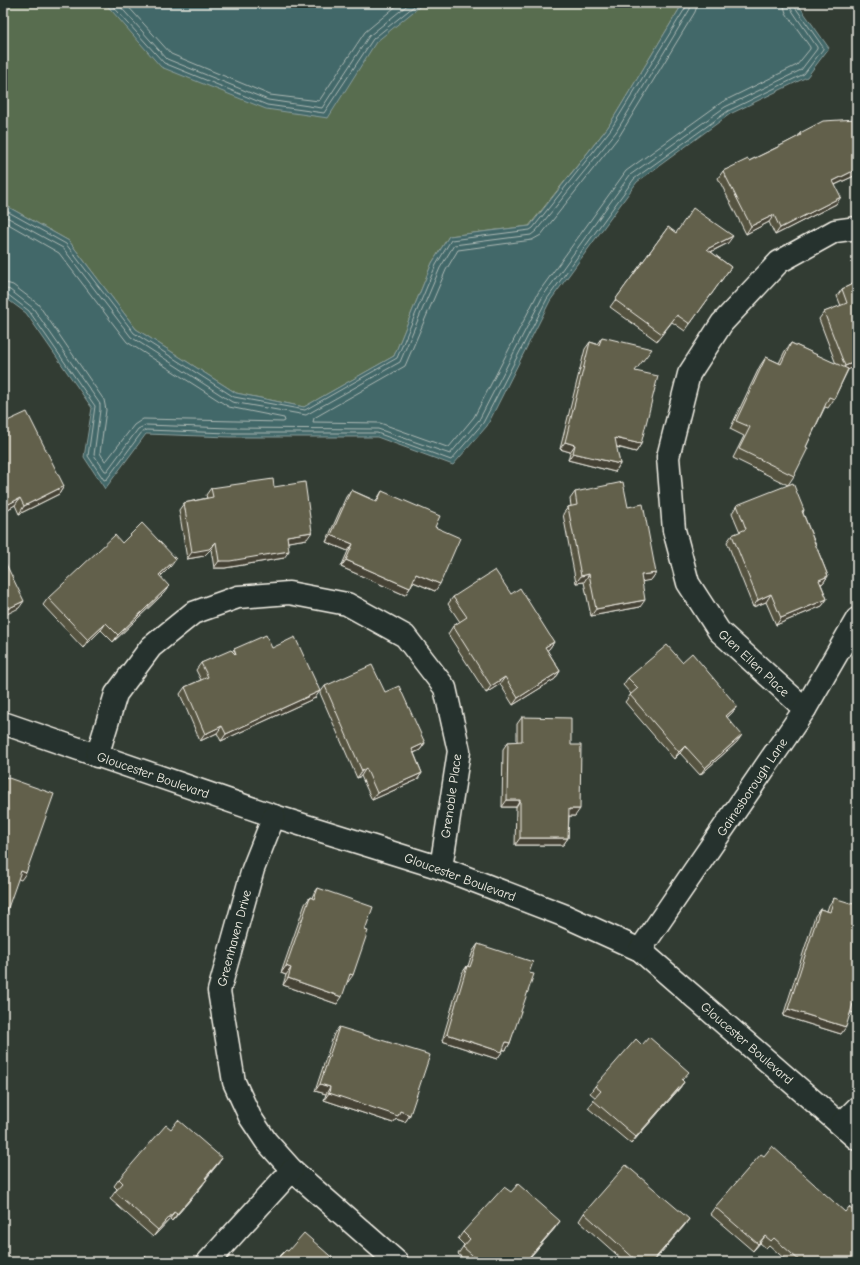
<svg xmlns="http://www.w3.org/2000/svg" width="860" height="1265" viewBox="0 0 860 1265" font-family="'Comic Neue',sans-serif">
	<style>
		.green { fill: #586d50; stroke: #a6af9c }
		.water { fill: #436769; stroke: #8a9e9c }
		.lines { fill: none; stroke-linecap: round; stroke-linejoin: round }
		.shore { stroke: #adbab5; stroke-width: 1 }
		.minor-casing { stroke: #f4f1e8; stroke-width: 25 }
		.minor { stroke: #26332d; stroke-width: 22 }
		.wall { fill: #545341; stroke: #f4f1e8 }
		.shaded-wall { fill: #454335; stroke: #f4f1e8 }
		.building { fill: #62604c; stroke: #f4f1e8 }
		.labels { text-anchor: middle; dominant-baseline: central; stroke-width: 3; stroke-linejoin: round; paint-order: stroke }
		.street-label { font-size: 13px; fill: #f4f1e8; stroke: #26332d }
	</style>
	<rect width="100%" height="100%" fill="#323c33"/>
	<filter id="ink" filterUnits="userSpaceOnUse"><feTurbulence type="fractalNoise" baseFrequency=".025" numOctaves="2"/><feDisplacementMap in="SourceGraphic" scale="8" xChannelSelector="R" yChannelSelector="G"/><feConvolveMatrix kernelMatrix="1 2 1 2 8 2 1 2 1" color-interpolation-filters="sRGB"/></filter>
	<g filter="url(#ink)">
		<polygon class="green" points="3,3 683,3 608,127 529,226 449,236 432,263 394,356 304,407 236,393 136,329 69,241 3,204"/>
		<g class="water">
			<polygon points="105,3 424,3 376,42 328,118 266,109 161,67"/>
			<polygon points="683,3 797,3 829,48 807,77 730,114 637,182 550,301 487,426 453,465 377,437 229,437 146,434 105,489 84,457 92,408 26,313 3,296 3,204 69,241 136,329 236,393 304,407 394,356 432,263 449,236 530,226 608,127"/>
		</g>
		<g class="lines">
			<g class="shore">
				<polyline points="110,3 164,63 267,105 324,113 373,39 418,3"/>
				<polyline points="117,3 167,59 268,100 322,108 369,36 410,3"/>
				<polyline points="125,3 171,54 270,95 319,101 365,32 400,3"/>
				<polyline points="698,3 695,12 620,135 541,235 532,240 458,250 446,270 405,366 314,418 313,422 380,423 447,447 449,447 474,417 538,293 626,171 722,102 797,65 810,49 810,47 786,13 783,3"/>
				<polyline points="3,209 66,244 134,333 234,397 305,410 397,358 436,265 451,240 530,230 533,228 611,129 686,7 686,3"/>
				<polyline points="3,215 63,248 131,337 232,402 306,415 400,362 440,268 454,245 531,235 536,231 616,132 690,9 692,3"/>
				<polyline points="3,221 59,253 127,342 229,407 284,418 285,421 283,422 143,419 134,425 107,460 105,461 100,453 106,410 104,400 38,304 13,285 3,282"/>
				<polyline points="3,288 10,290 33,308 100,404 100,410 94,455 105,471 107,471 138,429 146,425 229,428 378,429 450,454 479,420 543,296 630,175 725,107 801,70 817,49 817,47 791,9 789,3"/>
				<polyline points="3,293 7,294 29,311 95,406 88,456 104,480 107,479 142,432 146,430 229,433 377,433 451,460 483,423 547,299 634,179 728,111 804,74 823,49 823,47 795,7 794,3"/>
			</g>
			<g class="minor-casing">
				<g id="minor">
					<polyline points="805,709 719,631 688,583 674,530 668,457 689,374 722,323 779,262 835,231 857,228"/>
					<polyline points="3,723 274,816 441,868 563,915 640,950 857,1139"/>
					<polyline points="97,756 116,694 151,647 193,613 238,597 289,593 347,604 405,636 445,688 459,751 441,868"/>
					<polyline points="274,816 253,869 219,991 234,1082 250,1117 266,1141 292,1170 397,1262"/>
					<polyline points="640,950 805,709 857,619"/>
					<polyline points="841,1124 857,1108"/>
					<polyline points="208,1262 292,1170"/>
				</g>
			</g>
			<use href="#minor" class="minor"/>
		</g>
		<g class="wall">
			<polygon points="857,119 857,175 854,176 835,185 836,204 775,235 769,222 746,234 718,178 723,171 749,161 798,137 800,133"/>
			<polygon points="668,227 676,233 728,243 711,252 731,267 685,331 672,322 657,341 610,307"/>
			<polygon points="857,282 848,370 834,399 828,408 825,407 806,447 794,476 788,485 733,458 744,436 730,429 760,366 766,357 779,363 785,351 791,343 836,364 819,319 824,312 841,306 837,296 842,289"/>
			<polygon points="602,337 635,371 641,444 636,452 616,447 620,464 615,472 568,460 570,452 560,449 585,349 590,342 597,344"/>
			<polygon points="3,423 64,486 59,494 19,514 15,505 3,512"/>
			<polygon points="274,487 307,539 288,542 284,558 225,568 214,568 211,549 204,556 187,559 179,510 184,503 207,498 206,495 211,488"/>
			<polygon points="351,490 376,501 382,491 435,527 435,591 413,582 410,588 405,595 341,567 348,551 326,542 346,497"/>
			<polygon points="575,492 628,507 656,573 651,580 642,581 640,607 591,616 584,582 576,583 563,514 568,507 571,506 570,499"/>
			<polygon points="737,505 804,510 803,513 828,576 823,583 821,584 827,599 822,606 776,625 766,602 753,607 727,542 732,535 740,532 732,513"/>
			<polygon points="122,543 171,566 160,577 164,593 113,642 101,630 83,648 43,605 48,598"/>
			<polygon points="511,594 554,642 549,649 547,650 560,671 555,679 513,705 500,684 486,693 448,634 453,626 460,622 448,604 453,597"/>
			<polygon points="272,648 315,698 221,741 217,733 200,741 180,694 185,687 201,680 196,670 201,663 232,652 234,649"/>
			<polygon points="682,662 737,706 732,713 727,718 737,742 700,775 680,753 674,759 625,702 631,694 623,685 628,678"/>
			<polygon points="325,686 385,692 425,743 420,750 414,753 422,773 417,780 372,800 361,776 357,778 320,693"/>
			<polygon points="522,717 571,745 575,816 569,816 568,838 563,845 515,845 516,807 502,807 503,749 508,742 517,742 517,724"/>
			<polygon points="318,888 365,930 348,982 347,981 337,1004 283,985 286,975 281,973 305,904 310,897 312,898 313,895"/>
			<polygon points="834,898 851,1012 841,1034 783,1016 815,916 820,909 827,911 829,905"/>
			<polygon points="478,944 529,973 510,1043 506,1050 503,1050 502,1052 497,1059 442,1041 462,973 467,966 468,966 473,951"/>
			<polygon points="339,1027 410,1115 405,1122 396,1119 393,1123 324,1100 326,1094 315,1091 334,1034"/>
			<polygon points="683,1081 684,1082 679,1089 631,1144 588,1108 596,1098 590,1093 595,1086"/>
			<polygon points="171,1129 222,1158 217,1165 206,1179 202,1186 172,1221 170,1219 153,1237 110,1199 117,1189 114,1186 119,1179"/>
			<polygon points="715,1207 857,1262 788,1262 769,1245 766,1248 760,1243 753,1251 710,1214"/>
			<polygon points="584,1213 689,1219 684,1226 653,1262 625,1262 579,1221"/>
			<polygon points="555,1228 526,1262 467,1262 458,1254 464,1245 458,1239 463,1232"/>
		</g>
		<g class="shaded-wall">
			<polygon points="857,169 857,175 854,176 828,188 833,181"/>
			<polygon points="841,197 836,204 775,235 780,228"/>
			<polygon points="774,215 769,222 746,234 751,226"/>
			<polygon points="733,236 728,243 702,256 707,249"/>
			<polygon points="857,361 857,366 840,373 845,366"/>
			<polygon points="615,438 641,444 636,452 610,445"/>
			<polygon points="565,442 575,445 570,452 560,449"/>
			<polygon points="573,453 620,464 615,472 568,460"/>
			<polygon points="64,486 59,494 19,514 24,506"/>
			<polygon points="20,498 15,505 3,512 3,507"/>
			<polygon points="312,532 307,539 282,543 287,536"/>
			<polygon points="331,535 353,544 348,551 326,542"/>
			<polygon points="216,542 211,549 204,556 187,559 192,552"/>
			<polygon points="289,551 284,558 225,568 214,568 219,561"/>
			<polygon points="176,559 171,566 154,583 159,575"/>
			<polygon points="346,560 410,588 405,595 341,567"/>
			<polygon points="656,573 651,580 636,583 641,575"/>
			<polygon points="416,574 440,584 435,591 411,581"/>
			<polygon points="589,574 584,582 576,583 581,576"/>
			<polygon points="828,576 823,583 814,587 819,580"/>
			<polygon points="169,586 164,593 113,642 118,635"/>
			<polygon points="771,594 766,602 753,607 758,600"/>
			<polygon points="827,599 822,606 776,625 781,618"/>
			<polygon points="645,600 640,607 591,616 596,609"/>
			<polygon points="24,601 19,608 3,616 3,611"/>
			<polygon points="106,623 101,630 83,648 88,640"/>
			<polygon points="554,642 549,649 540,655 545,647"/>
			<polygon points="560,671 555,679 513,705 518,698"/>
			<polygon points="505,677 500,684 486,693 491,686"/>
			<polygon points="320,691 315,698 221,741 226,734"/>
			<polygon points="737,706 732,713 721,723 726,716"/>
			<polygon points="222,726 217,733 200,741 205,734"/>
			<polygon points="742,735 737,742 700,775 705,768"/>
			<polygon points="425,743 420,750 407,756 412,749"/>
			<polygon points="685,746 680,753 674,759 679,752"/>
			<polygon points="366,768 361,776 357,778 362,771"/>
			<polygon points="422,773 417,780 372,800 377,793"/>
			<polygon points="507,800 520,800 516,807 502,807"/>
			<polygon points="569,809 580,809 575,816 564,816"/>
			<polygon points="520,838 568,838 563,845 515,845"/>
			<polygon points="21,871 26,873 21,880 16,878"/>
			<polygon points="286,966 291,968 286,975 281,973"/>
			<polygon points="350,974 353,975 348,982 345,981"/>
			<polygon points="288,978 342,997 337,1004 283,985"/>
			<polygon points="853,1004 857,1005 857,1014 848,1011"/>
			<polygon points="788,1009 846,1027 841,1034 783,1016"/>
			<polygon points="447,1034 502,1052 497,1059 442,1041"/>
			<polygon points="506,1042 510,1043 506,1050 501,1049"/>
			<polygon points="684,1082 679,1089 631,1144 636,1137"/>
			<polygon points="320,1084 330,1087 326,1094 315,1091"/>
			<polygon points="329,1093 400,1111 410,1115 405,1122 396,1119 393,1123 324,1100"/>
			<polygon points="222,1158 217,1165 200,1185 205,1178"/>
			<polygon points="207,1179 202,1186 172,1221 177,1214"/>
			<polygon points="174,1212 170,1219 153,1237 158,1230"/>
			<polygon points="689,1219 684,1226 653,1262 652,1262"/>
			<polygon points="560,1221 555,1228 526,1262 525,1262"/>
			<polygon points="765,1236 760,1243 753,1251 758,1244"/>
		</g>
		<g class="building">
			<polygon points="857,119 857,169 833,181 841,197 780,228 774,215 751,226 723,171 748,159 749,161 778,147 801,135 800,133 823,121"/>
			<polygon points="693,208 733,236 707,249 731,267 690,324 677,315 662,334 615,300 668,227 676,233"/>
			<polygon points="857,282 857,361 845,366 824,312 847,303 842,289"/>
			<polygon points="602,337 652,349 635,371 658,376 641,444 615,438 620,464 573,453 575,445 565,442 590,342 599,345"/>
			<polygon points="791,343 848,369 834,399 829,397 806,447 808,448 794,476 739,449 750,427 736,421 766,357 781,364"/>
			<polygon points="27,412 64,486 24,506 20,498 3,507 3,423"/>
			<polygon points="273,479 274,487 305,482 312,532 287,536 289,551 230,561 219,561 216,542 209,549 192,552 184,503 213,497 211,488"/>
			<polygon points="623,482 628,507 643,504 656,573 641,575 645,600 596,609 589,574 581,576 568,507 577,505 575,492"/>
			<polygon points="793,483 804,510 802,511 828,576 819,580 827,599 781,618 771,594 758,600 732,535 746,529 737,505"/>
			<polygon points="351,490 377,502 382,491 440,516 435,527 460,538 440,584 416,574 410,588 346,560 353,544 331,535"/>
			<polygon points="142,523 176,559 159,575 169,586 118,635 106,623 88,640 48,598 115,535 122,543"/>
			<polygon points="5,562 24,601 3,611 3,563"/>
			<polygon points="495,570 511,594 520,588 554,642 545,647 560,671 518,698 505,677 491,686 453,626 467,617 453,597"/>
			<polygon points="266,635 272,648 295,637 320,691 226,734 222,726 205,734 185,687 208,677 201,663 231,650 236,655 234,649"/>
			<polygon points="667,645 682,662 692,653 737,706 726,716 742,735 705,768 685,746 679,752 630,695 638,688 628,678"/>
			<polygon points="372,665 385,692 399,686 425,743 412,749 422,773 377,793 366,768 362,771 325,686"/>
			<polygon points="522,717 571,718 571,745 581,745 580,809 569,809 568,838 520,838 520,800 507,800 508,742 522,741"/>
			<polygon points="3,776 54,794 26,873 21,871 3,922"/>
			<polygon points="318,888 373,907 365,930 368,931 353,975 350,974 342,997 288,978 291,968 286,966 310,897 314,899"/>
			<polygon points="834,898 857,905 857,1005 853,1004 846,1027 788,1009 820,909 830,912"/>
			<polygon points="3,926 7,927 3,940"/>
			<polygon points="478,944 533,962 529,973 534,974 510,1043 506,1042 502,1052 447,1034 467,966 470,967"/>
			<polygon points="339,1027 430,1055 410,1115 400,1111 398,1116 329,1093 330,1087 320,1084"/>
			<polygon points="649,1037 689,1072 682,1080 684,1082 636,1137 593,1100 601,1091 595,1086 636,1039 642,1045"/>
			<polygon points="178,1120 222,1158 205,1178 207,1179 177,1214 174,1212 158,1230 115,1192 123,1183 119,1179 166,1125 171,1129"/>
			<polygon points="772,1146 845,1212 849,1207 857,1214 857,1262 801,1262 774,1238 771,1241 765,1236 758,1244 715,1207 761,1154 764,1156"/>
			<polygon points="626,1165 689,1219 652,1262 638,1262 584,1213"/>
			<polygon points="518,1184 560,1221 525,1262 480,1262 463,1247 470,1239 463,1232 504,1187 511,1192"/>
			<polygon points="304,1233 337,1262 274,1262 286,1250 288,1251"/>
			<polygon points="145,1256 151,1262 140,1262"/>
		</g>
	</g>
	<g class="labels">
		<g class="street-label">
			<text transform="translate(754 663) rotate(43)">Glen Ellen Place</text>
			<text transform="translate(153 775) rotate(19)">Gloucester Boulevard</text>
			<text transform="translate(752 787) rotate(-56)">Gainesborough Lane</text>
			<text transform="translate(451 796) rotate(-82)">Grenoble Place</text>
			<text transform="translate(460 877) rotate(20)">Gloucester Boulevard</text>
			<text transform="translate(234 938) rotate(-75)">Greenhaven Drive</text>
			<text transform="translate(747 1043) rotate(41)">Gloucester Boulevard</text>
		</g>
	</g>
	<rect width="860" height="1265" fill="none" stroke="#26332d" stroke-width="16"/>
	<rect x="8" y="8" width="844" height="1249" fill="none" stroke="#f4f1e8" stroke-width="1.5" filter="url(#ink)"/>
</svg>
